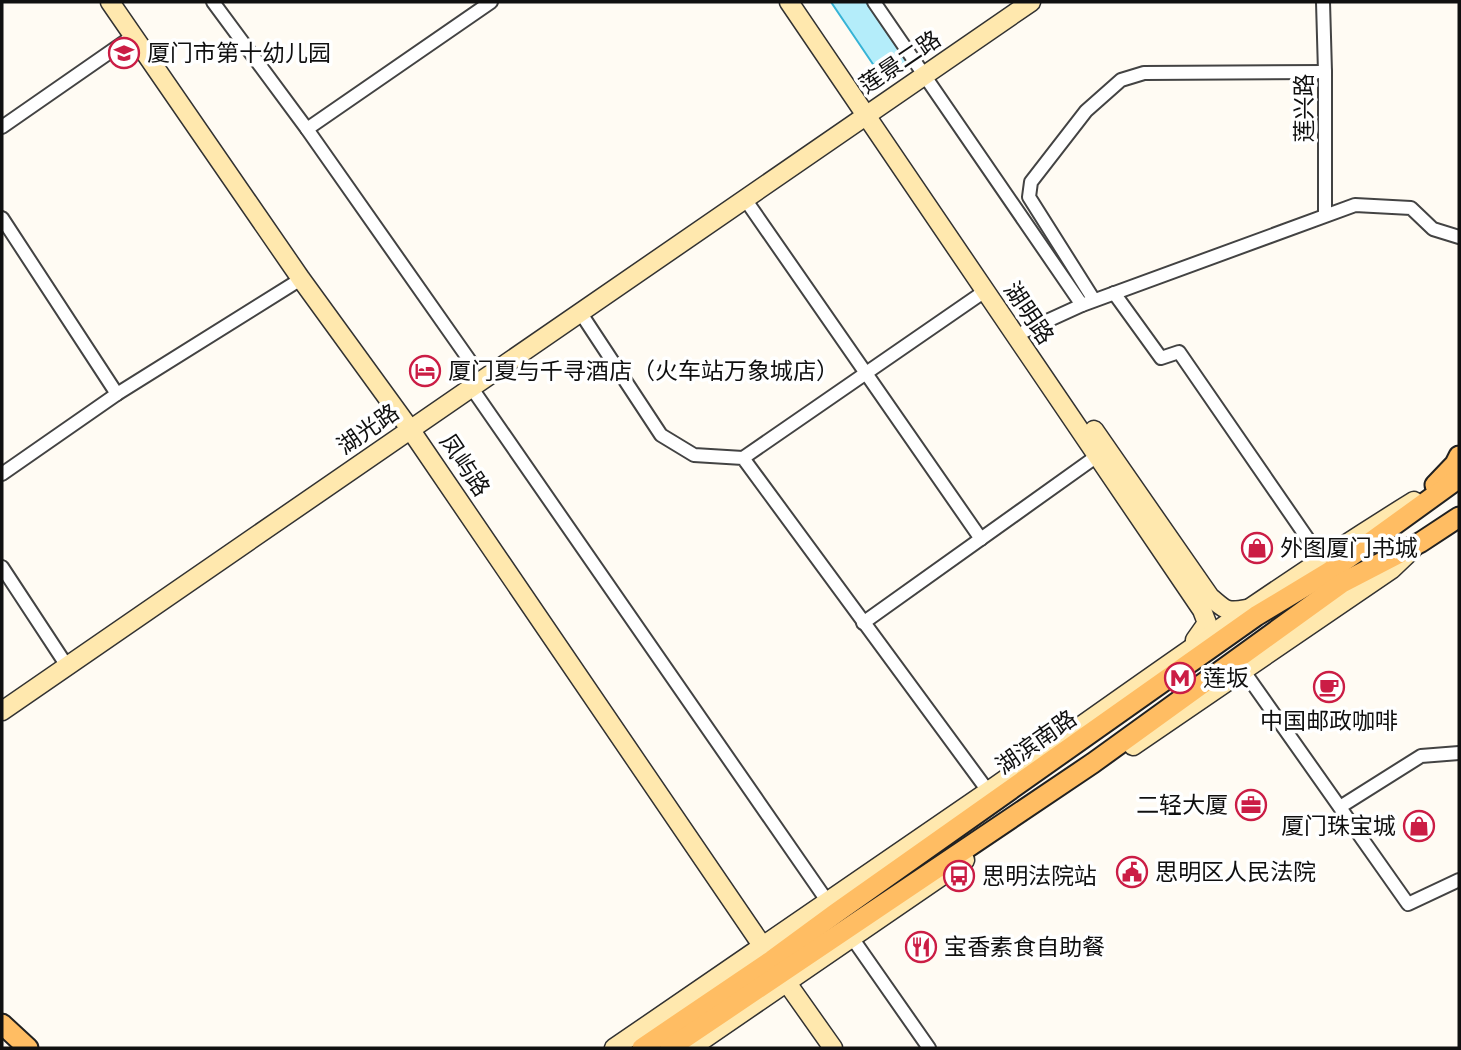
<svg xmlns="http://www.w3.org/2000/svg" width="1461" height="1050" viewBox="0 0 1461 1050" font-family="'Zilla Slab','Noto Sans SC',serif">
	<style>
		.water { fill: #b4edfa; stroke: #36b3d6; stroke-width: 2 }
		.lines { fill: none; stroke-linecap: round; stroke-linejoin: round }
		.street-casing { stroke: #434343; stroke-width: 16 }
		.secondary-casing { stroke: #323232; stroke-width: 21 }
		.primary-casing { stroke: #212121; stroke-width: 23 }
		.street { stroke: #fff; stroke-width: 12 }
		.secondary { stroke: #ffe8ae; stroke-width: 18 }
		.primary { stroke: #ffbd63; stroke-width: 19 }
		.labels { text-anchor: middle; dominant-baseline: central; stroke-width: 7; stroke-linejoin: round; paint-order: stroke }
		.poi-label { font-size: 23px; fill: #101010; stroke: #fff; text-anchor: start }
		.street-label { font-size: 23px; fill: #101010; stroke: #fff }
	</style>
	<rect width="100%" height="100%" fill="#fffbf3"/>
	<polygon class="water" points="831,2 866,2 910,66 885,82"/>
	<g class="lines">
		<g class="street-casing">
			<g id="street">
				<polyline points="213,2 307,129 470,361 471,387 832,908"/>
				<polyline points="874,2 1082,305"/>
				<polyline points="1323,2 1325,72 1325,215"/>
				<polyline points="2,127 133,36"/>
				<polyline points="307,129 491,2"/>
				<polyline points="745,199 981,539"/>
				<polyline points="2,218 117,394"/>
				<polyline points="1114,293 1161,358 1179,352 1321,558"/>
				<polyline points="1094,300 1029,197 1031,182 1086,111 1121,80 1144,73 1325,72"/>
				<polyline points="580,312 661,435 694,455 743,458 988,791"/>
				<polyline points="1025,331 1082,305 1355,205 1411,208 1433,229 1459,237"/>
				<polyline points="743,458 985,291"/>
				<polyline points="2,474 117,394 301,279"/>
				<polyline points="2,567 67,666"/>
				<polyline points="863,623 1097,456"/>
				<polyline points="1243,670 1408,904 1459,880"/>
				<polyline points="1340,807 1421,756 1459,753"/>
				<polyline points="848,932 929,1048"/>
			</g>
		</g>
		<g class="secondary-casing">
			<g id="secondary">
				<polyline points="110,2 301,279 410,429 772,960"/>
				<polyline points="789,2 1202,610 1207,623 1195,640"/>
				<path d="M1094,430L1210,597C1225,609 1225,613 1246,609"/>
				<polyline points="2,711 1031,2"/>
				<polyline points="1133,746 1392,569 1413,549"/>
				<polyline points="780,973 833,1048"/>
				<path d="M614,1048C739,962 865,877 990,790C1130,692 1268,591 1414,501"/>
				<polyline points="691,1048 965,860"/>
			</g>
		</g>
		<g class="primary-casing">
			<g id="primary">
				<polyline points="1435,485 1455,464 1459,456"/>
				<polyline points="2,1024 28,1048"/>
				<polyline points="642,1048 772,960 836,913 1256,616 1329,572 1459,478"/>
				<polyline points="670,1048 1093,763 1342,583 1421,542 1459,517"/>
			</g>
		</g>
		<use href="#street" class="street"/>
		<use href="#secondary" class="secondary"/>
		<use href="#primary" class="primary"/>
	</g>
	<defs>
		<g id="school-ring" transform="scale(1.575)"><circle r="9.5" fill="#fff" stroke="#cb1d45" stroke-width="1.5"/><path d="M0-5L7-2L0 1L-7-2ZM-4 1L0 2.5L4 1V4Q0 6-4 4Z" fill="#cb1d45"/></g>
		<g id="hotel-ring" transform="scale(1.575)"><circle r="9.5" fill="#fff" stroke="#cb1d45" stroke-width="1.5"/><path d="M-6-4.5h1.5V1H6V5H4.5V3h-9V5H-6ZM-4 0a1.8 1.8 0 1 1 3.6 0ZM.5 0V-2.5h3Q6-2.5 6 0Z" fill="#cb1d45"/></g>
		<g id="shop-ring" transform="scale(1.575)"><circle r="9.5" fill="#fff" stroke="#cb1d45" stroke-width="1.5"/><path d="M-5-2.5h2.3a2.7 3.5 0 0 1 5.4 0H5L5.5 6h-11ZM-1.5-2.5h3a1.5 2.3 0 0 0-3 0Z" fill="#cb1d45"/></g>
		<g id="metro-ring" transform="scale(1.575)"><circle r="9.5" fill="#fff" stroke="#cb1d45" stroke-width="1.5"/><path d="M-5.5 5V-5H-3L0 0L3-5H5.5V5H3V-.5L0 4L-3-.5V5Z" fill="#cb1d45"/></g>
		<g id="cafe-ring" transform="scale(1.575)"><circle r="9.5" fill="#fff" stroke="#cb1d45" stroke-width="1.5"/><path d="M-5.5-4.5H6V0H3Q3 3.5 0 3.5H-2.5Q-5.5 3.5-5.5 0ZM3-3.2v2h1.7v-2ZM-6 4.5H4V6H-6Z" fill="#cb1d45"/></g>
		<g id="office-ring" transform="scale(1.575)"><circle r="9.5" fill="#fff" stroke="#cb1d45" stroke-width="1.5"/><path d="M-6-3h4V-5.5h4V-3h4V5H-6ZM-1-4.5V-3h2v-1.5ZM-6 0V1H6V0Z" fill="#cb1d45"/></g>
		<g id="civic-ring" transform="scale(1.575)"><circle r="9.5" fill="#fff" stroke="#cb1d45" stroke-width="1.5"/><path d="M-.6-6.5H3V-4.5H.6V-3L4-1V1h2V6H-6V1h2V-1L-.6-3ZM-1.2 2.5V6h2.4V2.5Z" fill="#cb1d45"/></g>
		<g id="bus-ring" transform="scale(1.575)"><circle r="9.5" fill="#fff" stroke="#cb1d45" stroke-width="1.5"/><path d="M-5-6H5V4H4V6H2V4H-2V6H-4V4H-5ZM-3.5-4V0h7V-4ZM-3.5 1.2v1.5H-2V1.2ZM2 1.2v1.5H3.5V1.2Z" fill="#cb1d45"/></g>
		<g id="restaurant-ring" transform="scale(1.575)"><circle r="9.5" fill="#fff" stroke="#cb1d45" stroke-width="1.5"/><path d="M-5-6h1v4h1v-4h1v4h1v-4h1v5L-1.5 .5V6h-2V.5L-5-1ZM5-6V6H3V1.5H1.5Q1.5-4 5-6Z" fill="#cb1d45"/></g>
	</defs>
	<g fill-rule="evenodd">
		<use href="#school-ring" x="124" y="53"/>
		<use href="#hotel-ring" x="425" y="371"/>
		<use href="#shop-ring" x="1257" y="548"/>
		<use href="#metro-ring" x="1180" y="678"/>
		<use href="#cafe-ring" x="1329" y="687"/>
		<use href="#office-ring" x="1251" y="805"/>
		<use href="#shop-ring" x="1419" y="826"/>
		<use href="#civic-ring" x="1132" y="872"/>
		<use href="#bus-ring" x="959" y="876"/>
		<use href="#restaurant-ring" x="921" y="947"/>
	</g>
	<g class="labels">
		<g class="poi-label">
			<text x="147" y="53">厦门市第十幼儿园</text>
			<text x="448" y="371">厦门夏与千寻酒店（火车站万象城店）</text>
			<text x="1280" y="548">外图厦门书城</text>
			<text x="1203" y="678">莲坂</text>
			<text x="1329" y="721" text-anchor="middle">中国邮政咖啡</text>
			<text x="1228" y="805" text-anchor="end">二轻大厦</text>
			<text x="1396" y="826" text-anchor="end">厦门珠宝城</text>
			<text x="1155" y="872">思明区人民法院</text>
			<text x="982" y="876">思明法院站</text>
			<text x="944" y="947">宝香素食自助餐</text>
		</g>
		<g class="street-label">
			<text transform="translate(900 62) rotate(-34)">莲景二路</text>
			<text transform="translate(1304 108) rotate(-90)">莲兴路</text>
			<text transform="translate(1029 313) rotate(56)">湖明路</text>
			<text transform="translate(368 429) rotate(-35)">湖光路</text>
			<text transform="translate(465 465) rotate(56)">凤屿路</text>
			<text transform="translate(1036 742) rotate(-35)">湖滨南路</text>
		</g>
	</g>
	<rect width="1461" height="1050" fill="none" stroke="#101010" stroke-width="7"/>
</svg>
